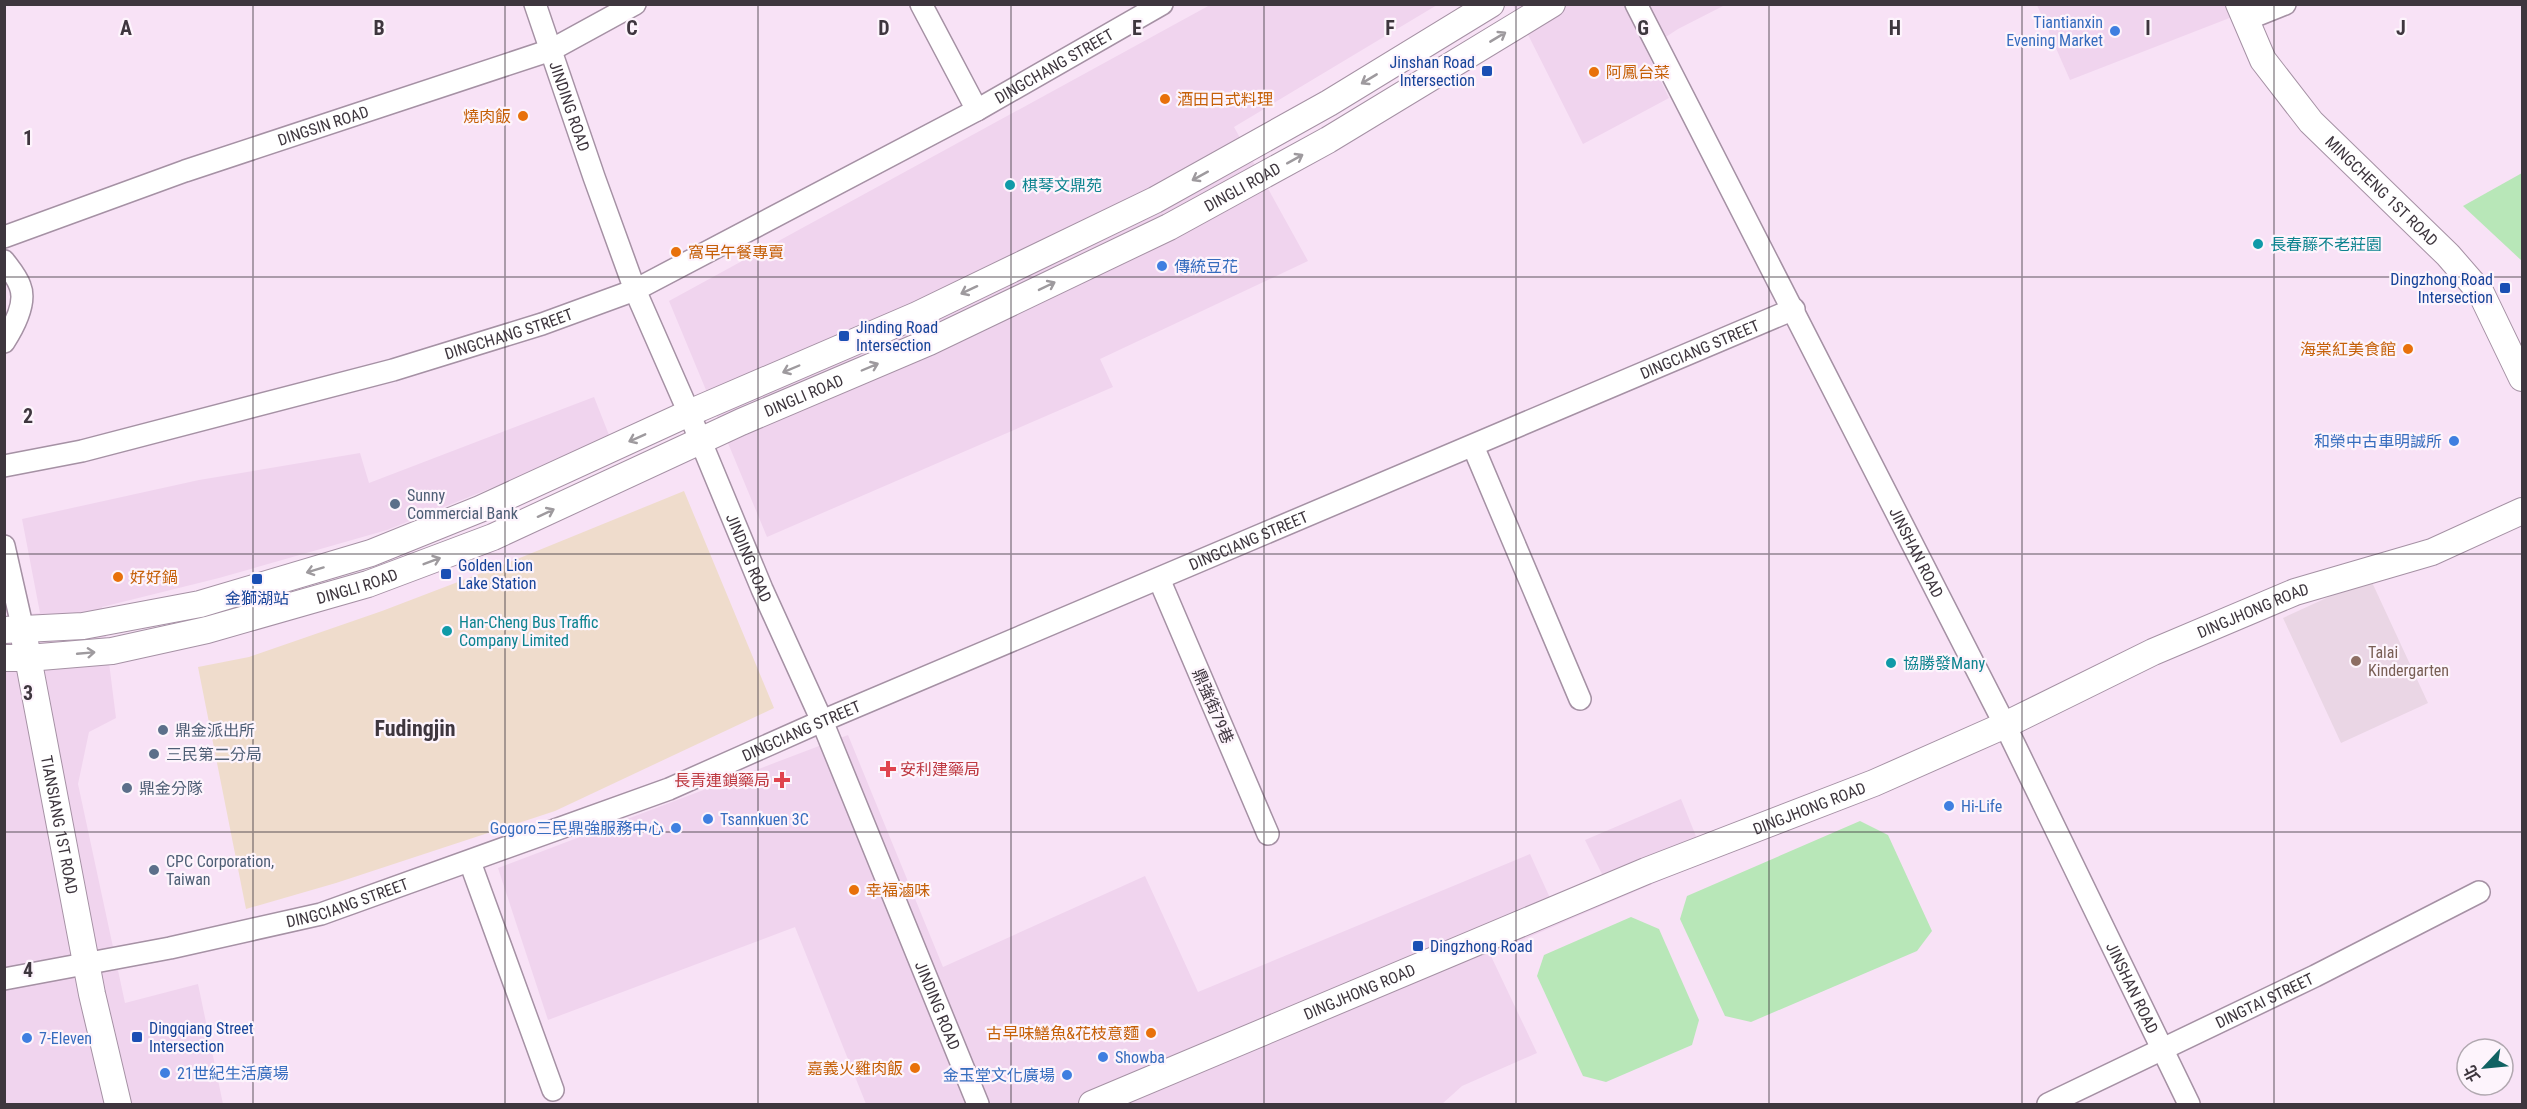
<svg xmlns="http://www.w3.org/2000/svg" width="2527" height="1109" viewBox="0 0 2527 1109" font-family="'Roboto Condensed','Noto Sans TC',sans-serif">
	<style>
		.built { fill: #f0d4ee }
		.industrial { fill: #efdccc }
		.education { fill: #ead6e5 }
		.green { fill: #b8e7b8 }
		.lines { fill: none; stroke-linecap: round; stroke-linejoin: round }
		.minor-casing { stroke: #a591a4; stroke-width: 24 }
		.tertiary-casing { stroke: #a591a4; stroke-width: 28 }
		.minor { stroke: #fff; stroke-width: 21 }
		.tertiary { stroke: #fff; stroke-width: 26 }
		.oneway { stroke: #9e9a9e }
		.grid { fill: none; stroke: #3e363e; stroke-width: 1.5; stroke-opacity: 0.55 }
		.shop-dot { fill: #3f7fe0; stroke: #fdf4fc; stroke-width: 2 }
		.transit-dot { fill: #1a4fb4; stroke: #fdf4fc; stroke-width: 2 }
		.food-dot { fill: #e8710a; stroke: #fdf4fc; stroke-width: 2 }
		.culture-dot { fill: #0f9aa8; stroke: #fdf4fc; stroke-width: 2 }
		.service-dot { fill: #5c6f8a; stroke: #fdf4fc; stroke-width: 2 }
		.education-dot { fill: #8d6e63; stroke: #fdf4fc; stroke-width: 2 }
		.health-dot { fill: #e0444e; stroke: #fdf4fc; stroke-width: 2 }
		.labels { text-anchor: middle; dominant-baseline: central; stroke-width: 4.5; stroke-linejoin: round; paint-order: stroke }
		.shop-label { font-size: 16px; fill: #366cbe; stroke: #fdf4fc; text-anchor: start }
		.transit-label { font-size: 16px; fill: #164399; stroke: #fdf4fc; text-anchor: start }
		.street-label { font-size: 16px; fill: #3e363e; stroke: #fdf4fc }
		.food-label { font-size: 16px; fill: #c56008; stroke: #fdf4fc; text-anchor: start }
		.culture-label { font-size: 16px; fill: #0d838f; stroke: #fdf4fc; text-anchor: start }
		.service-label { font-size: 16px; fill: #4e5e75; stroke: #fdf4fc; text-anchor: start }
		.education-label { font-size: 16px; fill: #785e54; stroke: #fdf4fc; text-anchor: start }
		.health-label { font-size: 16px; fill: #be3a42; stroke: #fdf4fc; text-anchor: start }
		.district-label { font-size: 22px; font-weight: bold; fill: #3e363e; stroke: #fdf4fc }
		.grid-label { font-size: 20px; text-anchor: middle; font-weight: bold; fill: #3e363e; stroke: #fdf4fc; stroke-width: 4.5; stroke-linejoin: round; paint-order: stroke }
	</style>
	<rect width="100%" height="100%" fill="#f8e2f6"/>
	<g class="built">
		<polygon points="1210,5 1437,5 1234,127 1308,261 1100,359 1113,387 767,537 669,301"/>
		<polygon points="1513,5 1725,5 1678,29 1646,50 1669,98 1583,144"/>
		<polygon points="2037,5 2263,5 2070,80"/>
		<polygon points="594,397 611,440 387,530 219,578 102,607 116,718 89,732 78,784 125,1003 198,984 223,1104 5,1104 5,616 40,613 22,519 199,480 360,453 369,483"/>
		<polygon points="848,735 943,967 1145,876 1198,992 1530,854 1550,898 1604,878 1585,840 1681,799 1706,861 1490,954 1537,1053 1462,1086 1442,1104 866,1104 795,927 548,1020 498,868"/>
	</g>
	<polygon class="industrial" points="684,491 774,708 555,811 336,883 246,909 198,667 249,657 382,611 505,564"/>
	<polygon class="education" points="2370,578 2428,703 2341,743 2283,618"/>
	<g class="green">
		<polygon points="2522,173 2522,261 2463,206"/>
		<polygon points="1860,821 1888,835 1932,931 1917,951 1751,1022 1725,1016 1680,919 1687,896"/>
		<polygon points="1631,917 1659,929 1699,1020 1692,1045 1606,1082 1583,1076 1537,976 1544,955"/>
	</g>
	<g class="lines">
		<g class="minor-casing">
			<g id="minor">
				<path id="s1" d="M535,4L594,177L635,290L689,413L762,589L822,721L978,1104"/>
				<polyline points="921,4 977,110"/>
				<path id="s2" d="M1636,4L2005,725L2189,1104"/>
				<polyline points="2245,20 2285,4"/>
				<path id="s3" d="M4,237L185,171L551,50L635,4"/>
				<path d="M4,261C10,269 17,277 20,286C27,303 13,328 4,342"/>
				<polyline points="1473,446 1580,699"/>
				<path id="s4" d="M4,466L82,451L393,370L542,324L635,290L977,110L1162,4"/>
				<polyline points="4,546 23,630"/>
				<polyline points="1159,579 1268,834"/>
				<polyline points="470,862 553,1090"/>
				<path id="s5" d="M4,979L170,948L321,914L669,789L822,721L1794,309"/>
				<path id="s6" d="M2048,1104L2315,976L2479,892"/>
			</g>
		</g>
		<g class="tertiary-casing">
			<g id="tertiary">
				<path id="s7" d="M2239,4L2263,60L2311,122L2448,255L2481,293L2522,378"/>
				<polyline points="4,630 83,626 200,604 371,553 480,509 689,413 917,315 1155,200 1329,103 1491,4"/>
				<path id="s8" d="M25,642L92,994L118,1104"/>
				<path id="s9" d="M4,658H28L112,651L207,630L368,584L493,537L741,422L929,342L1169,227L1328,140L1552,4"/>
				<path id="s10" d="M1092,1104L1646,871L1874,783L2005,725L2153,652L2295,592L2432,552L2522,511"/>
			</g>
		</g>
		<use href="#minor" class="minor"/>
		<use href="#tertiary" class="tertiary"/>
	</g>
	<defs><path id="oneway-shaft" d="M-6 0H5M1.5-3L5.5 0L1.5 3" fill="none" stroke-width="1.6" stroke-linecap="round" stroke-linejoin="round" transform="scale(1.5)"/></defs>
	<g class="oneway">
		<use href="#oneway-shaft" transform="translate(1498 37) rotate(-31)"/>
		<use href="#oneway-shaft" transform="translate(1369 79) rotate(149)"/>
		<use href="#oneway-shaft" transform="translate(1295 159) rotate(-29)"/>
		<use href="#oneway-shaft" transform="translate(1200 176) rotate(151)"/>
		<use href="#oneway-shaft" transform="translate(1047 286) rotate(-26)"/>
		<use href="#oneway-shaft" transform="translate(969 290) rotate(155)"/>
		<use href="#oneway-shaft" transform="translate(870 367) rotate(-23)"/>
		<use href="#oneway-shaft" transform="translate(791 369) rotate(157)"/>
		<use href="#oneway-shaft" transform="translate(637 438) rotate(156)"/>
		<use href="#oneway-shaft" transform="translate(546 513) rotate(-25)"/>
		<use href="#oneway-shaft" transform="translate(432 561) rotate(-21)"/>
		<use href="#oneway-shaft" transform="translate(315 570) rotate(163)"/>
		<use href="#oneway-shaft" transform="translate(86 653) rotate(-5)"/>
	</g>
	<path class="grid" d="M253,4V1104M505,4V1104M758,4V1104M1011,4V1104M1264,4V1104M1516,4V1104M1769,4V1104M2022,4V1104M2274,4V1104M4,277H2522M4,554H2522M4,832H2522"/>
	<g class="shop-dot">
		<circle cx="2115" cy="31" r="6"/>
		<circle cx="1162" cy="266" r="6"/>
		<circle cx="2454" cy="441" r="6"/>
		<circle cx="1949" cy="806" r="6"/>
		<circle cx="708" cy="819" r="6"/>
		<circle cx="676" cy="828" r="6"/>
		<circle cx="27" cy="1038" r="6"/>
		<circle cx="1103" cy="1057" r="6"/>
		<circle cx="165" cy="1073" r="6"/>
		<circle cx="1067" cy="1075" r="6"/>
	</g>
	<g class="transit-dot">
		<rect x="1481" y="65" width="12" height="12" rx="3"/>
		<rect x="2499" y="282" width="12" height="12" rx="3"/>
		<rect x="838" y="330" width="12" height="12" rx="3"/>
		<rect x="440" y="568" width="12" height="12" rx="3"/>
		<rect x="251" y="573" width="12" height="12" rx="3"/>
		<rect x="1412" y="940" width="12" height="12" rx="3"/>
		<rect x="131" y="1031" width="12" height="12" rx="3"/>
	</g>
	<g class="food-dot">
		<circle cx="1594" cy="72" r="6"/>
		<circle cx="1165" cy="99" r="6"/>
		<circle cx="523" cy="116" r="6"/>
		<circle cx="676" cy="252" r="6"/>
		<circle cx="2408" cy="349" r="6"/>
		<circle cx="118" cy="577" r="6"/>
		<circle cx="854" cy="890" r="6"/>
		<circle cx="1151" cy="1033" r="6"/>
		<circle cx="915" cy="1068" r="6"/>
	</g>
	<g class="culture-dot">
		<circle cx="1010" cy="185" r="6"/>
		<circle cx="2258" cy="244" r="6"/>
		<circle cx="447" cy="631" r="6"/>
		<circle cx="1891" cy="663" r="6"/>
	</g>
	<g class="service-dot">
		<circle cx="395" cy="504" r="6"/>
		<circle cx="163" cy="730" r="6"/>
		<circle cx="154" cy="754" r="6"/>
		<circle cx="127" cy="788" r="6"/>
		<circle cx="154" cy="870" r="6"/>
	</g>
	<circle class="education-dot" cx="2356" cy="661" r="6"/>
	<g class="health-dot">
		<path d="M885 760h6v6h6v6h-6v6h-6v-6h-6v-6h6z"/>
		<path d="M779 771h6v6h6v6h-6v6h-6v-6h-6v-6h6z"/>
	</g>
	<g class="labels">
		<g class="shop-label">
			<text x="2103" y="22" text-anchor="end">Tiantianxin<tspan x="2103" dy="18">Evening Market</tspan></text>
			<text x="1174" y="266">傳統豆花</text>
			<text x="2442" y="441" text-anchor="end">和榮中古車明誠所</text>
			<text x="1961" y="806">Hi-Life</text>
			<text x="720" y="819">Tsannkuen 3C</text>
			<text x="664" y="828" text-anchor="end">Gogoro三民鼎強服務中心</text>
			<text x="39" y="1038">7-Eleven</text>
			<text x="1115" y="1057">Showba</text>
			<text x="177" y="1073">21世紀生活廣場</text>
			<text x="1055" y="1075" text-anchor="end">金玉堂文化廣場</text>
		</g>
		<g class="transit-label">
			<text x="1475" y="62" text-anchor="end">Jinshan Road<tspan x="1475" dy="18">Intersection</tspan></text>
			<text x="2493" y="279" text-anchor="end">Dingzhong Road<tspan x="2493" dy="18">Intersection</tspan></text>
			<text x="856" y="327">Jinding Road<tspan x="856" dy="18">Intersection</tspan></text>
			<text x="458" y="565">Golden Lion<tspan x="458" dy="18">Lake Station</tspan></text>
			<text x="257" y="598" text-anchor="middle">金獅湖站</text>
			<text x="1430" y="946">Dingzhong Road</text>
			<text x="149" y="1028">Dingqiang Street<tspan x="149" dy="18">Intersection</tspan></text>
		</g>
		<g class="street-label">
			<text stroke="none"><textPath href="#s4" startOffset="1131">DINGCHANG STREET</textPath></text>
			<text stroke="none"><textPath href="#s1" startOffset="108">JINDING ROAD</textPath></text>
			<text stroke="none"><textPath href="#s3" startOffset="338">DINGSIN ROAD</textPath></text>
			<text stroke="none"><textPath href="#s9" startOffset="1334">DINGLI ROAD</textPath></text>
			<text stroke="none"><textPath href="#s7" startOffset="238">MINGCHENG 1ST ROAD</textPath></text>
			<text stroke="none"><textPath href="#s4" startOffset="522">DINGCHANG STREET</textPath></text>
			<text stroke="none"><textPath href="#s5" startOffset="1814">DINGCIANG STREET</textPath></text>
			<text stroke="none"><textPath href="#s9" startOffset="848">DINGLI ROAD</textPath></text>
			<text stroke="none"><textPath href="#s5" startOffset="1324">DINGCIANG STREET</textPath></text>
			<text stroke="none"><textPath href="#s2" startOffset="616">JINSHAN ROAD</textPath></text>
			<text stroke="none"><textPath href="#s1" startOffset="594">JINDING ROAD</textPath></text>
			<text stroke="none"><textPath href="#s9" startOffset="362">DINGLI ROAD</textPath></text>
			<text stroke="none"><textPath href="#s10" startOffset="1262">DINGJHONG ROAD</textPath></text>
			<text transform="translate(1213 706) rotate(67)">鼎強街79巷</text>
			<text stroke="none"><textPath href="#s5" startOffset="838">DINGCIANG STREET</textPath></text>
			<text stroke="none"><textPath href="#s10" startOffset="776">DINGJHONG ROAD</textPath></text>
			<text stroke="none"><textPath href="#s8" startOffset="186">TIANSIANG 1ST ROAD</textPath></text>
			<text stroke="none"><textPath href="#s5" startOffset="352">DINGCIANG STREET</textPath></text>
			<text stroke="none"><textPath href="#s2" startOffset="1102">JINSHAN ROAD</textPath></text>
			<text stroke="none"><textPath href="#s10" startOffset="290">DINGJHONG ROAD</textPath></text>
			<text stroke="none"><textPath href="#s6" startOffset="240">DINGTAI STREET</textPath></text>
			<text stroke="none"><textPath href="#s1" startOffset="1080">JINDING ROAD</textPath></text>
		</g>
		<g class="food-label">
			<text x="1606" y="72">阿鳳台菜</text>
			<text x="1177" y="99">酒田日式料理</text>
			<text x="511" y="116" text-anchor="end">燒肉飯</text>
			<text x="688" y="252">窩早午餐專賣</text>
			<text x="2396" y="349" text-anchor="end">海棠紅美食館</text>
			<text x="130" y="577">好好鍋</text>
			<text x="866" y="890">幸福滷味</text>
			<text x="1139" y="1033" text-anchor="end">古早味鱔魚&amp;花枝意麵</text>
			<text x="903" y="1068" text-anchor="end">嘉義火雞肉飯</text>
		</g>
		<g class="culture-label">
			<text x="1022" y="185">棋琴文鼎苑</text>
			<text x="2270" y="244">長春藤不老莊園</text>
			<text x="459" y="622">Han-Cheng Bus Traffic<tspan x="459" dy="18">Company Limited</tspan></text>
			<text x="1903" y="663">協勝發Many</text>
		</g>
		<g class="service-label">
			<text x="407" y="495">Sunny<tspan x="407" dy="18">Commercial Bank</tspan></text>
			<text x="175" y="730">鼎金派出所</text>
			<text x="166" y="754">三民第二分局</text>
			<text x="139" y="788">鼎金分隊</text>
			<text x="166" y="861">CPC Corporation,<tspan x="166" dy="18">Taiwan</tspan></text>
		</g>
		<g class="education-label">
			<text x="2368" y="652">Talai<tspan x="2368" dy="18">Kindergarten</tspan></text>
		</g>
		<g class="health-label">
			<text x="900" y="769">安利建藥局</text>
			<text x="770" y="780" text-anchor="end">長青連鎖藥局</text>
		</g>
		<g class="district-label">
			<text x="415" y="728">Fudingjin</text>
		</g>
	</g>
	<g class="grid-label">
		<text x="126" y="35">A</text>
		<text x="379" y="35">B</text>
		<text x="632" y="35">C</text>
		<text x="884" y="35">D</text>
		<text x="1137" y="35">E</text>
		<text x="1390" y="35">F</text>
		<text x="1643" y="35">G</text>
		<text x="1895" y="35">H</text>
		<text x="2148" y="35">I</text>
		<text x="2401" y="35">J</text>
		<text x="28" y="145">1</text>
		<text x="28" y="423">2</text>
		<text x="28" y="700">3</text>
		<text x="28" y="977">4</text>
	</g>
	<rect width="2527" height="1109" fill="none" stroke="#3e363e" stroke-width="12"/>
	<g transform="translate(2485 1067) rotate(244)"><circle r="28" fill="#fdf4fc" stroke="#b1a8b0" stroke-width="1.5"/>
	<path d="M0-4.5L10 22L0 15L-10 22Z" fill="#116263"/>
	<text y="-9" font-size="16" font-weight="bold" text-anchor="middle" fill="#3e363e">北</text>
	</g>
</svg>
